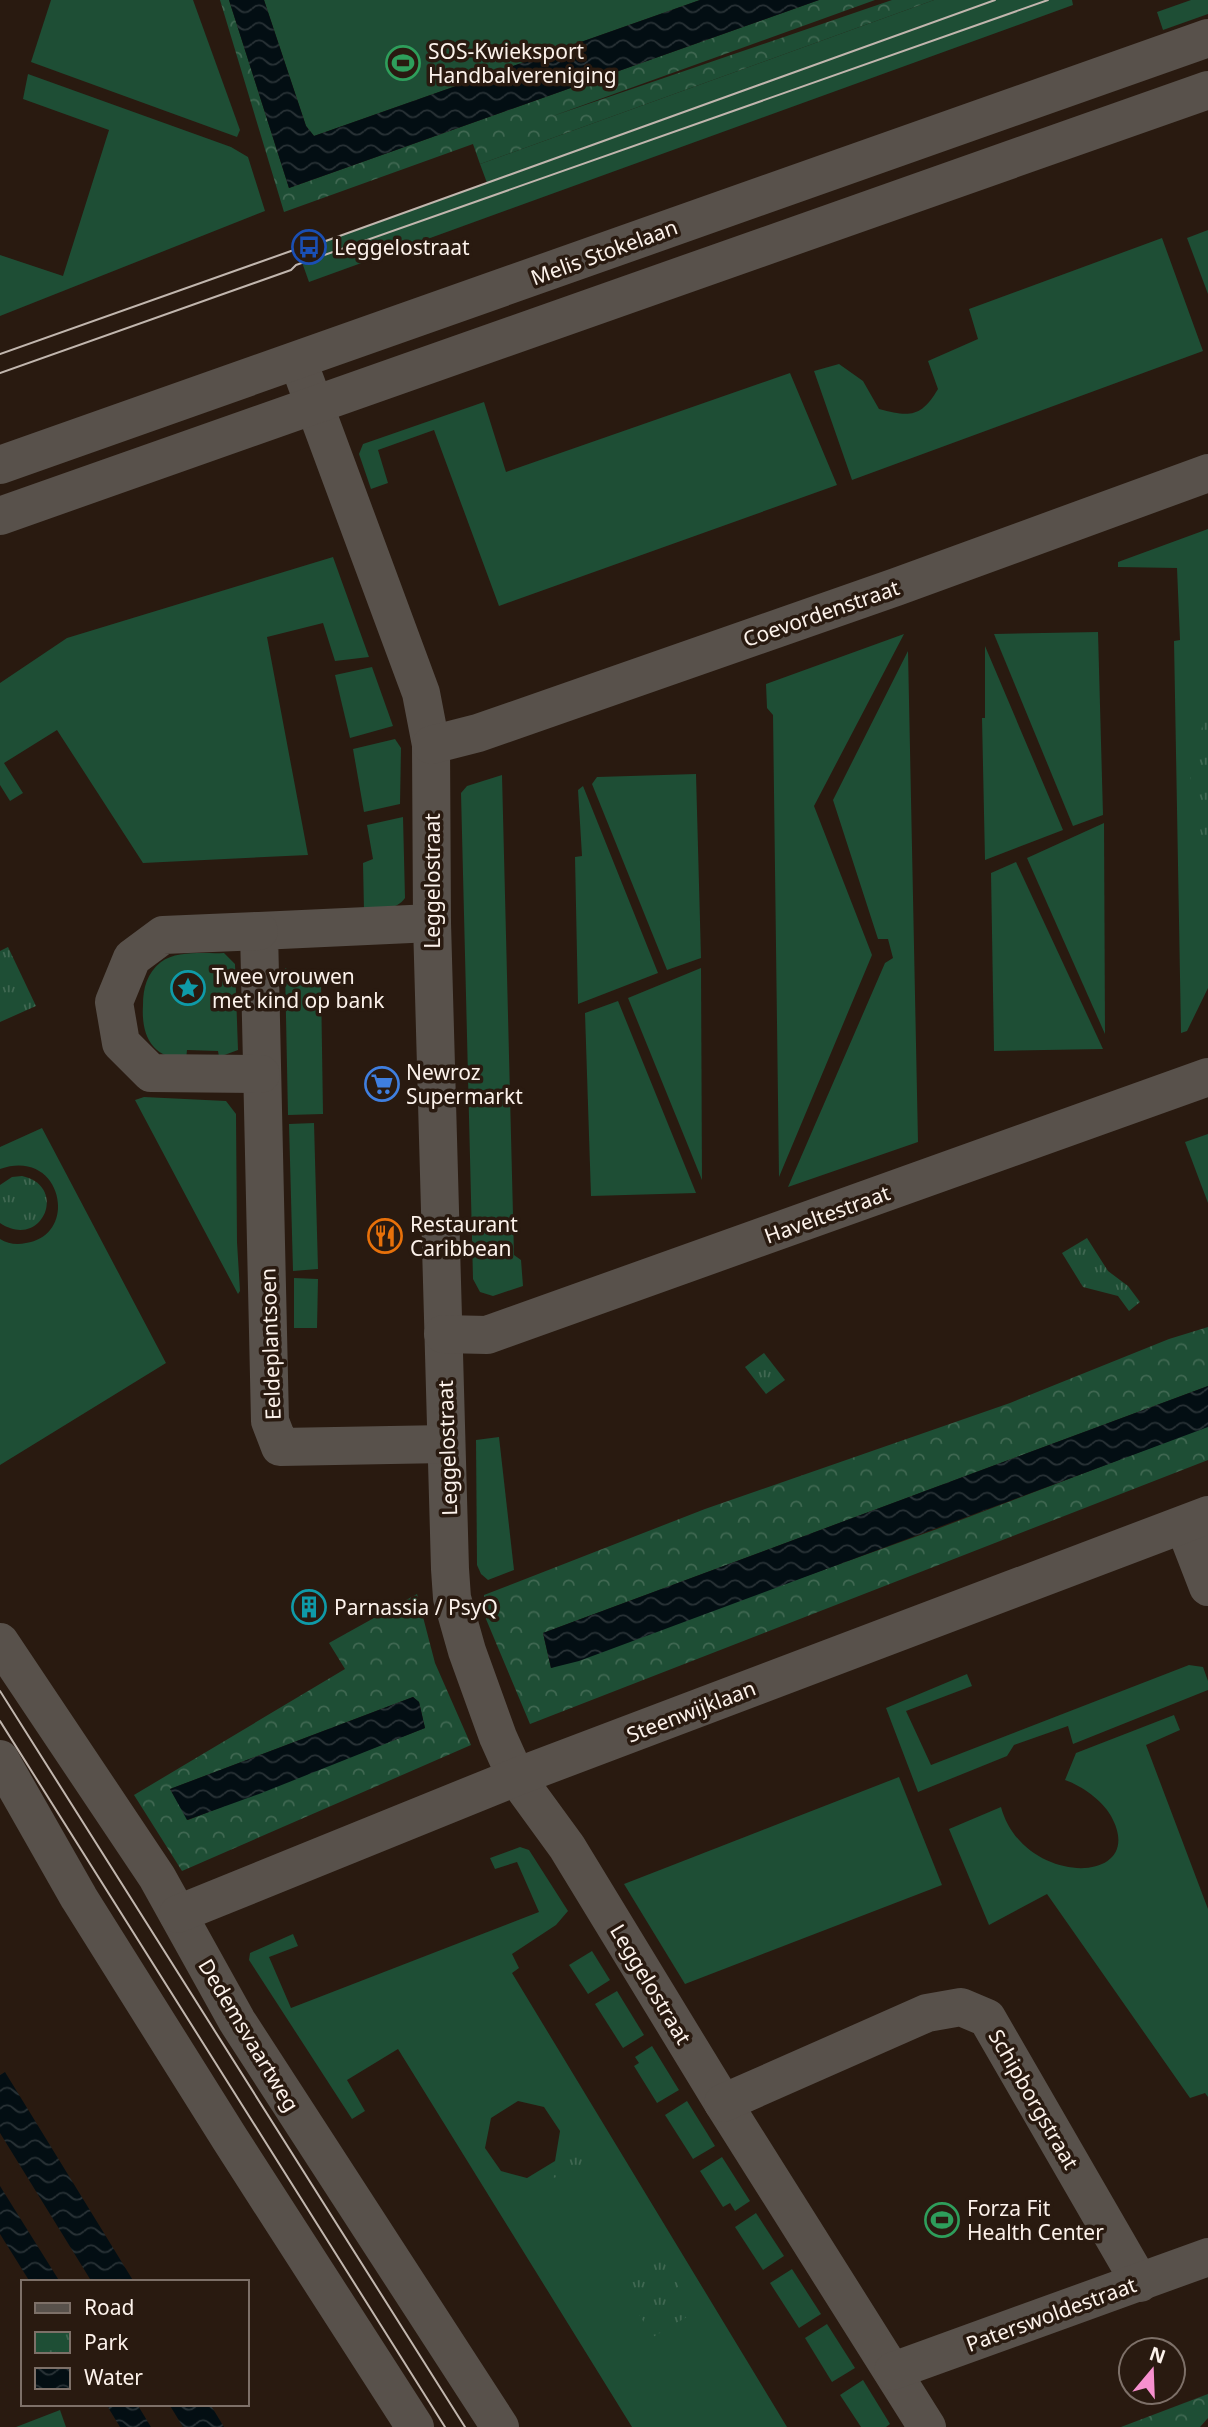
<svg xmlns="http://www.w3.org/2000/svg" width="1208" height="2427" viewBox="0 0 1208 2427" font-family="'Noto Sans',sans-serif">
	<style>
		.grass { fill: #1e4e35; fill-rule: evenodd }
		.forest { fill: url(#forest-crowns); fill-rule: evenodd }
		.park { fill: url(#park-tufts) }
		.water { fill: url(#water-waves) }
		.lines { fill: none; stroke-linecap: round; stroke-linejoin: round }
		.minor { stroke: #58514b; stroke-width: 38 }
		.tram { stroke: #c1b6ae; stroke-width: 2 }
		.labels { text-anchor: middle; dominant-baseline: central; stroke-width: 7; stroke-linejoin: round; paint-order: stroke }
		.poi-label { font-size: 21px; fill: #fcf2eb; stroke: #291a10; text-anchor: start }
		.street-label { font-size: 21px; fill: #fcf2eb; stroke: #291a10 }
	</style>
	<defs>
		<pattern id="forest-crowns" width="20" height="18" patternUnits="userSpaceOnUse" patternTransform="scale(1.75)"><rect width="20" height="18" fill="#1e4e35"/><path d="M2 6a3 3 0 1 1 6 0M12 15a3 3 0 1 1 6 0" fill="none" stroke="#406852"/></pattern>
		<pattern id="park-tufts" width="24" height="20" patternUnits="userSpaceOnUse" patternTransform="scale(1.75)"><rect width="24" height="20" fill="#1e4e35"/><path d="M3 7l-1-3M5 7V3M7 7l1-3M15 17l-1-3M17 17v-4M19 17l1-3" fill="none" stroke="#406852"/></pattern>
		<pattern id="water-waves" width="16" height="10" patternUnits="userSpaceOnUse" patternTransform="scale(1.75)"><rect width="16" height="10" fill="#030e13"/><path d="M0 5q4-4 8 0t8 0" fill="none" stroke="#293236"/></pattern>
	</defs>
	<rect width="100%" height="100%" fill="#291a10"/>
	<g class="grass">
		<polygon points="51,0 193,0 240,130 237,137 31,62"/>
		<polygon points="264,0 700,0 314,136 306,126"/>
		<polygon points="934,0 1072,0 1073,5 309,282 298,251 487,183 480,164"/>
		<polygon points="1191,0 1208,0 1208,14 1163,30 1157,12"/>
		<polygon points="28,74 231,147 248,157 265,211 0,316 0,255 63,276 109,130 23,99"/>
		<polygon points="1208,230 1208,294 1187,238"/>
		<path d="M1162,238L1203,351L852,480L814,371L839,364L863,381L879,409C909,417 921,418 938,389L928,361L978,339L969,309Z"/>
		<polygon points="790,373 837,485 499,606 434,430 378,450 388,483 371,489 359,454 363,444 484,402 506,472"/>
		<polygon points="1208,529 1208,988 1187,1031 1181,1033 1174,641 1180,640 1177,568 1118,567 1118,562"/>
		<polygon points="333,557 369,657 335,661 323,623 267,637 308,855 143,863 57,730 4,763 23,793 10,801 0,785 0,683 67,638"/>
		<polygon points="1098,632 1103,815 1073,826 994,634"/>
		<polygon points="904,634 814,806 872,955 779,1177 773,715 767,708 766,684"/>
		<polygon points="985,646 1063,830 985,860 982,718 985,718"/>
		<polygon points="908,651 918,1142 788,1187 885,963 893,958 888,939 878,939 833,800"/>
		<polygon points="372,667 393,726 350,738 335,675"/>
		<polygon points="395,739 401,748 400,804 364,812 353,749"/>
		<polygon points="696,774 701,958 667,970 592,784 597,777"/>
		<polygon points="502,775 514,1255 521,1260 523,1286 493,1296 480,1292 473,1279 461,793 467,786"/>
		<polygon points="583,786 658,973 578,1004 575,857 582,856 578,790"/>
		<path d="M403,817L405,898C396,911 379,909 364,911L363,863L373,859L367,825Z"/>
		<polygon points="1104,823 1105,1034 1027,858"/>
		<polygon points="1016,862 1103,1049 994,1051 991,873"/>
		<path d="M224,953L235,964L238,1050L219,1057L218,1051L187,1050L186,1060C152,1058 141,1036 143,1005C143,988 147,973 161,962C177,950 205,954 224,953Z"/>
		<polygon points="285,968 321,983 323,1114 288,1115"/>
		<polygon points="701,968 702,1180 628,998"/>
		<polygon points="618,1001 696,1193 591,1196 585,1013"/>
		<polygon points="144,1097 226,1101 236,1114 237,1242 240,1291 238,1294 135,1100"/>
		<polygon points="314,1123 318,1269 293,1271 289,1124"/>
		<path d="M42,1128L166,1363L0,1465V1239C8,1244 17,1245 26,1243C80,1235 62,1147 0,1169V1147Z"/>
		<polygon points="1208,1134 1208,1203 1185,1142"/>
		<polygon points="294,1278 318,1279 317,1328 294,1328"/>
		<polygon points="499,1437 514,1570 488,1580 481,1574 477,1565 476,1440"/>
		<polygon points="1189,1665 1203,1667 1208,1681 1208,1690 1073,1744 1068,1726 1014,1745 1007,1756 918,1792 886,1708 967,1674 972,1686 906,1711 931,1765"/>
		<path d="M1174,1715L1180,1730L1146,1745L1208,1909V2097L1205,2093L1190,2098L1047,1894L989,1925L949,1829L1001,1807C1023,1888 1150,1886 1111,1816C1102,1800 1082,1786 1065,1780L1076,1753Z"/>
		<polygon points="899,1777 942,1885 685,1984 624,1884"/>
		<path d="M520,1847L529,1850L568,1911L556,1925L512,1954L519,1968L512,1973L787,2427H632L398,2049L347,2080L365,2111L352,2119L249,1960L250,1953L293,1934L298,1946L269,1957L291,2008L539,1912L517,1862L495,1869L490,1858ZM518,2101L544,2107L560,2131L555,2161L527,2178L501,2171L485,2148L491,2118Z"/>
		<polygon points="592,1951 610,1980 588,1994 569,1965"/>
		<polygon points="617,1991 644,2035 623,2048 595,2004"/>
		<polygon points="652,2046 679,2090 657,2103 634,2066 639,2063 635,2057"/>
		<polygon points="687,2101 715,2146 693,2159 665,2115"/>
		<polygon points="722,2157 750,2201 735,2211 730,2203 723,2207 700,2171"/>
		<polygon points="756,2213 784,2256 763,2270 735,2227"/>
		<polygon points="792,2269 821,2314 799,2328 770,2283"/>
		<polygon points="827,2324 855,2368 832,2382 805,2338"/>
		<polygon points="863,2380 890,2424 886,2427 861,2427 840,2395"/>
		<polygon points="60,2410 66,2427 16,2427"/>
	</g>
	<g class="forest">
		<polygon points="220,0 229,0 289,188 819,0 875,0 550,117 892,0 934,0 480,164 473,144 284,212"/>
		<polygon points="1208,1327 1208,1386 543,1633 551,1668 937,1529 1208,1426 1208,1460 530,1724 486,1619 484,1595 705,1509 1010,1403 1169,1339"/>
		<path d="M417,1594L435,1663L471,1745L182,1871L134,1795L345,1669L329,1643ZM413,1697L419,1702L425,1728L188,1820L170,1789Z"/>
		<polygon points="1208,2394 1208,2418 1200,2427 1121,2427"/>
	</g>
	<g class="park">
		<polygon points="1208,700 1208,868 1190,780"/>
		<polygon points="8,947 36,1006 0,1022 0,951"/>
		<path d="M22,1176C69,1186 42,1251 0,1223V1185L12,1177Z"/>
		<polygon points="1087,1238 1108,1271 1128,1286 1140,1302 1129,1311 1118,1296 1083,1287 1062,1253"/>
		<polygon points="764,1353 785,1380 766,1394 745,1367"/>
		<polygon points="566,2134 599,2165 553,2178"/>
		<polygon points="660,2256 695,2312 653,2337 619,2282"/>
	</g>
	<g class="water">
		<polygon points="229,0 264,0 306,126 314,136 700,0 819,0 289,188"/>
		<polygon points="1208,1386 1208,1427 579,1661 551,1668 543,1633"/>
		<polygon points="413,1697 419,1702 425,1728 259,1794 187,1820 170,1789"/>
		<polygon points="5,2072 134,2282 91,2282 90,2279 0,2133 0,2075"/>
		<polygon points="0,2186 60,2282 30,2282 0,2234"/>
		<polygon points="106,2404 137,2404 151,2427 120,2427"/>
		<polygon points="169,2404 210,2404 224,2427 183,2427"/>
	</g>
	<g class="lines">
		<g class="minor">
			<polyline points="298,361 421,693 431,745 432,923 450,1569 452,1598 467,1651 498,1737 516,1777 567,1847 723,2103 927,2427"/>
			<polyline points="0,465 1208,38"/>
			<polyline points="0,516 1208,90"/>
			<polyline points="431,745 478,733 896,587 1208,473"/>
			<polyline points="432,923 259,931 270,1421 280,1447 446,1444"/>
			<polyline points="259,931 163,935 132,958 114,1002 121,1043 151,1073 261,1074"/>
			<polyline points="443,1334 487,1335 1208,1077"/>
			<polyline points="1184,1525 1208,1587"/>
			<polyline points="0,1642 157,1877 237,2021 500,2427"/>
			<polyline points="0,1759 79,1898 230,2139 415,2427"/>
			<polyline points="178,1914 516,1777 1208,1515"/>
			<polyline points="723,2103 927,2013 961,2007 987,2018 1140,2283"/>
			<polyline points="893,2371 1208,2257"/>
		</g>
		<g class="tram">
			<polyline points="0,354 291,251 309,247 995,0"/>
			<polyline points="0,373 291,270 296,265 1048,0"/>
			<polyline points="0,1691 465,2427"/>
			<polyline points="0,1721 445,2427"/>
		</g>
	</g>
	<defs>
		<g id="stadium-ring" transform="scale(1.75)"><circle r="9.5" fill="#291a10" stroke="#2e9e5b" stroke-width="1.5"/><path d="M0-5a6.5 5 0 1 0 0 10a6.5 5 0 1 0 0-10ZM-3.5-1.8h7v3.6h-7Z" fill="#2e9e5b"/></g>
		<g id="bus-ring" transform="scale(1.75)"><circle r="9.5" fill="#291a10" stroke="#1a4fb4" stroke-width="1.5"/><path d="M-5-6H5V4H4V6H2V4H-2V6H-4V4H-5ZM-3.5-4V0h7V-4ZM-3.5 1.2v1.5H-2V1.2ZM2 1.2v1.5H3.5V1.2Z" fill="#1a4fb4"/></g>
		<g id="sight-ring" transform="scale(1.75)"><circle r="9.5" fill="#291a10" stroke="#0f9aa8" stroke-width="1.5"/><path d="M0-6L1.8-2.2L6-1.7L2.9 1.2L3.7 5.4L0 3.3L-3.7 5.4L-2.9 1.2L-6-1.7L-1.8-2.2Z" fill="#0f9aa8"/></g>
		<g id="supermarket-ring" transform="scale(1.75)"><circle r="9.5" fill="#291a10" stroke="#3f7fe0" stroke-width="1.5"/><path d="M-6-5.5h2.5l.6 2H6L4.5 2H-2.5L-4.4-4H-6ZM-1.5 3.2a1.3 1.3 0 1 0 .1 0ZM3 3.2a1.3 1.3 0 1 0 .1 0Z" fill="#3f7fe0"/></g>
		<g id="restaurant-ring" transform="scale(1.75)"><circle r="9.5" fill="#291a10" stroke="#e8710a" stroke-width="1.5"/><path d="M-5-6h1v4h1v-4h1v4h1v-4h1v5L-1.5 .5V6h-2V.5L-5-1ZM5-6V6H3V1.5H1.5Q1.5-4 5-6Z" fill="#e8710a"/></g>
		<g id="building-ring" transform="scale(1.75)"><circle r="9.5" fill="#291a10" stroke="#0f9aa8" stroke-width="1.5"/><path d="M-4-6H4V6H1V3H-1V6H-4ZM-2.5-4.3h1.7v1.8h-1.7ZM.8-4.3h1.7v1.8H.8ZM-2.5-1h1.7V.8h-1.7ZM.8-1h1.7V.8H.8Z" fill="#0f9aa8"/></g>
	</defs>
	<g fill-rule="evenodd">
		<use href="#stadium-ring" x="403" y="63"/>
		<use href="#bus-ring" x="309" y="247"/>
		<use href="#sight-ring" x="188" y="988"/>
		<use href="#supermarket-ring" x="382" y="1084"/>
		<use href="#restaurant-ring" x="385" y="1236"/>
		<use href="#building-ring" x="309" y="1607"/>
		<use href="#stadium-ring" x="942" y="2220"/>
	</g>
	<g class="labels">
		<g class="poi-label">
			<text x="428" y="51">SOS-Kwieksport<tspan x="428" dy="24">Handbalvereniging</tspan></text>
			<text x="334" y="247">Leggelostraat</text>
			<text x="212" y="976">Twee vrouwen<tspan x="212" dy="24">met kind op bank</tspan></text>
			<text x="406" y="1072">Newroz<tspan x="406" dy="24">Supermarkt</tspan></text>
			<text x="410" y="1224">Restaurant<tspan x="410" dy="24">Caribbean</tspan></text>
			<text x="334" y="1607">Parnassia / PsyQ</text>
			<text x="967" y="2208">Forza Fit<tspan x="967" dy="24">Health Center</tspan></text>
		</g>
		<g class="street-label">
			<text transform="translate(604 252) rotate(-20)">Melis Stokelaan</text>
			<text transform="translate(821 613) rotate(-19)">Coevordenstraat</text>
			<text transform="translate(432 881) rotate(-90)">Leggelostraat</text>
			<text transform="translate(827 1214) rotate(-20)">Haveltestraat</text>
			<text transform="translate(270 1344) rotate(-92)">Eeldeplantsoen</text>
			<text transform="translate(447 1448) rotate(-92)">Leggelostraat</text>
			<text transform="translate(691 1711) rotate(-21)">Steenwijklaan</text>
			<text transform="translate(651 1984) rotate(59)">Leggelostraat</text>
			<text transform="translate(249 2035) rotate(59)">Dedemsvaartweg</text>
			<text transform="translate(1034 2099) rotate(60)">Schipborgstraat</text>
			<text transform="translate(1051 2314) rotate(-20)">Paterswoldestraat</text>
		</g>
	</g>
	<rect x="21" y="2280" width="228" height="126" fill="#291a10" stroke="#7d7068" stroke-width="2"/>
	<rect x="35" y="2303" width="35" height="10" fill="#58514b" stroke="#7d7068" stroke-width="2"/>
	<text x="84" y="2315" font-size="21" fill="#fcf2eb">Road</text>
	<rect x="35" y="2332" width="35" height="21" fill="url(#park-tufts)" stroke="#7d7068" stroke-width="2"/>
	<text x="84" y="2350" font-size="21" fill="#fcf2eb">Park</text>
	<rect x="35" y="2368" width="35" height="21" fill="url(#water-waves)" stroke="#7d7068" stroke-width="2"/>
	<text x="84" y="2385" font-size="21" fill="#fcf2eb">Water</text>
	<g transform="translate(1152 2371) rotate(19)"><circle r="33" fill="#291a10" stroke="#7d7068" stroke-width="2"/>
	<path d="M0-5L12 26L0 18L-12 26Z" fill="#f790cf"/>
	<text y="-10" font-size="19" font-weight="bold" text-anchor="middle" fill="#fcf2eb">N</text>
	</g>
</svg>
